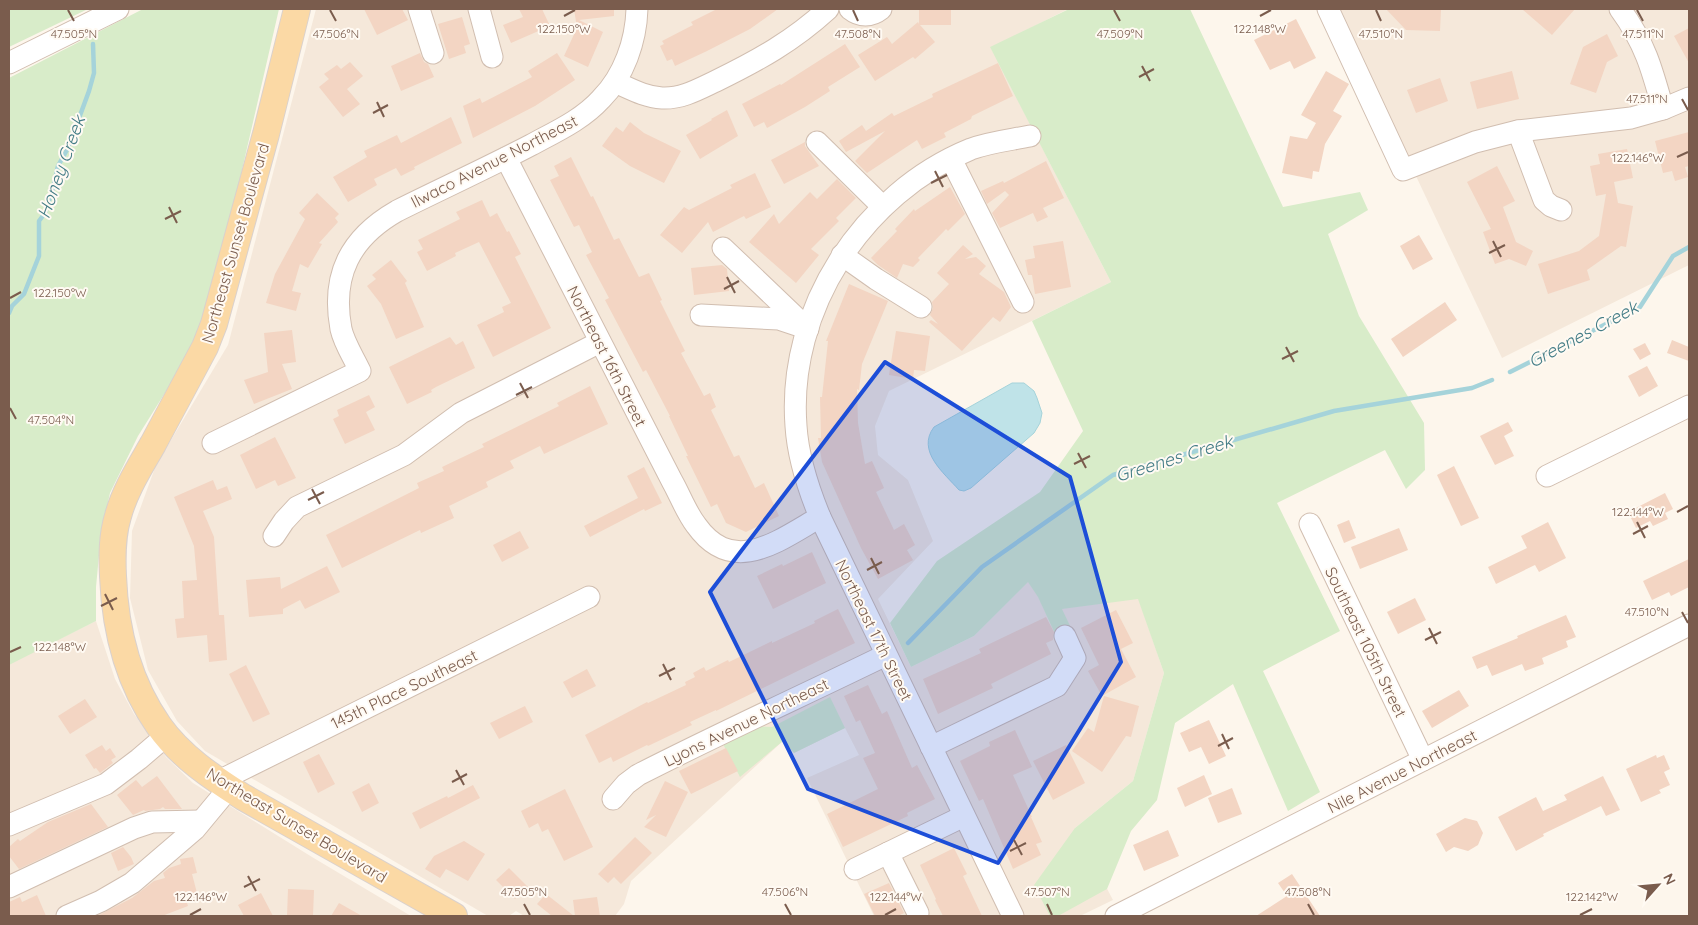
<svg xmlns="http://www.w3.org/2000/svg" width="1698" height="925" viewBox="0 0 1698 925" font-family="Quicksand,sans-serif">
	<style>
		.residential { fill: #f5e8da }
		.green { fill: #d8ecc9 }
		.water { fill: #bfe3e8; stroke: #a5d3da }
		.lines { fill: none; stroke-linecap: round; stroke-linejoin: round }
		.stream { stroke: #a5d3da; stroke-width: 4.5 }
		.building { fill: #f3d5c3 }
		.minor-casing { stroke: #d1beb0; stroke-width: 23 }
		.major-casing { stroke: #dad1cd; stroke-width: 28 }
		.minor { stroke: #fff; stroke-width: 21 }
		.major { stroke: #fbd9a5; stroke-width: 26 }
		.marked { fill: #1d4ed8; fill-opacity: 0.2; stroke: #1d4ed8; stroke-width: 4; stroke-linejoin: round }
		.ticks { fill: none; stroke: #7a5c4d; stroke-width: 2 }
		.labels { text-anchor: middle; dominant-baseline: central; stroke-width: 4; stroke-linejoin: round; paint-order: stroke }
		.street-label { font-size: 16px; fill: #7a5c4d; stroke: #fffaf3 }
		.water-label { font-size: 18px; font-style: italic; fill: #437c86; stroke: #fffaf3 }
		.ticks-label { font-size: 12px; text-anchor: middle; fill: #7a5c4d; stroke: #fffaf3; stroke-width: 4; stroke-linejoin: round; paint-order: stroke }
	</style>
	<rect width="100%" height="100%" fill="#fdf6ec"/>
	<g class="residential">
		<polygon points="316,9 1068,9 991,48 1111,282 889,391 875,426 878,455 908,480 933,541 878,599 911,667 974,636 1028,581 1127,565 1164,673 1133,781 1075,828 1113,900 1080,916 874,916 807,778 859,755 845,728 794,753 783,741 631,881 624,904 615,916 524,916 516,911 509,916 488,916 205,751 177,721 148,670 130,598 132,531 156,465 228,345"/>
		<polygon points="1337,9 1689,9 1689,265 1502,358"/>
		<polygon points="96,621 115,679 134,714 166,757 193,783 312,857 411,916 9,916 9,664"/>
	</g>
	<g class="green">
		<polygon points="9,9 88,9 9,47"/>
		<polygon points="143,9 279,9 222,257 193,348 138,436 110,493 101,534 96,587 96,621 9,665 9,78"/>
		<polygon points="1069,9 1190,9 1283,207 1360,192 1368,210 1328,234 1359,316 1424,423 1425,470 1406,489 1385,450 1277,503 1340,631 1263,671 1320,792 1288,811 1233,684 1175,723 1157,800 1131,831 1107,889 1058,916 1050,916 1034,885 1075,828 1133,781 1164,673 1138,599 1062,609 1072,630 1057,638 1038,597 1028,582 974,636 911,667 890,623 937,561 1040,492 1083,431 1032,321 1111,282 990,47"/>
		<polygon points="830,697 845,728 794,753 783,741 740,777 722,742 756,726 772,727"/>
	</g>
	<path class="water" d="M1012,383H1024L1034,391L1037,398L1042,413L1040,423L1034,433L971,488L964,491L959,490C944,473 916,451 934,427Z"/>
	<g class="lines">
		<g class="stream">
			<polyline points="9,313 12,306 24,294 39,256 39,221 45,213 53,188 58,166 68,148 89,91 94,73 93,44"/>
			<polyline points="1510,372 1640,307 1673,256 1689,247"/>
			<polyline points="908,643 982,567 1113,475 1334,411 1472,388 1492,380"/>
		</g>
	</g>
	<g class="building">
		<polygon points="364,9 402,9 408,20 377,35"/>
		<polygon points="519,9 542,9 550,26 511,43 503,25 523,17"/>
		<polygon points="574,9 614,9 614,16 579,20 603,32 588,67 564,56 577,28"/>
		<polygon points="717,9 778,9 750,29 707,51 675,66 672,59 667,61 660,46 664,44 662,41 693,25 691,22"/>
		<polygon points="919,9 951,9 951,25 920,25 935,42 915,59 913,57 875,81 858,55 887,37 892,44 918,22 919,24"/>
		<polygon points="1386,9 1441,9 1440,31 1406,30"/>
		<polygon points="1522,9 1575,9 1552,35"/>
		<polygon points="462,17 470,44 464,46 466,53 449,59 438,24"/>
		<polygon points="1296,19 1316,58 1294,69 1290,61 1270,70 1254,40"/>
		<polygon points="1689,28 1689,63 1674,36"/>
		<polygon points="1607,34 1618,56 1607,62 1596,93 1570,84 1583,47"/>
		<polygon points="845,44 860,67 828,87 830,91 805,107 767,128 764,122 754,127 742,104 780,84 781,85"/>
		<polygon points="420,53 424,62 428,64 434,77 401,91 391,66"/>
		<polygon points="557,53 575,80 535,106 473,138 463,106 480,98 482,103 532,77 528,71"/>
		<polygon points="350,62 363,76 347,89 360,104 343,117 319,87 329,79 324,74 337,65 341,69"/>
		<polygon points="998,63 1013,96 972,116 971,119 944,133 946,137 922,149 917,140 867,173 855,161 885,131 846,152 839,141 862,125 866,131 892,113 894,116 933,97 932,94"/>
		<polygon points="1326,71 1349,84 1333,111 1342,116 1325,144 1319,172 1313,171 1312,179 1282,173 1290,136 1307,139 1316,123 1301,115"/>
		<polygon points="1512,71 1519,99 1477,109 1470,82"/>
		<polygon points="1440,78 1448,101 1416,113 1407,90"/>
		<polygon points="727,110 738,136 700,159 686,135 712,120 711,119"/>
		<polygon points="451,117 462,143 414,167 415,169 401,176 396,168 374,179 377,185 348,202 333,177 367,157 364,151 397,135 401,143"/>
		<polygon points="630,122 644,133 681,151 664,183 630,166 602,146 616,127 623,132"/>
		<polygon points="1689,132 1689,166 1685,167 1688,177 1675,181 1672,171 1663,173 1655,141"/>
		<polygon points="805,142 805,146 819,166 784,184 771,160"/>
		<polygon points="1627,149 1633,178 1614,182 1618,203 1633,206 1626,247 1621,246 1587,270 1590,280 1548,294 1538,264 1579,251 1599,236 1606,194 1596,196 1590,166 1600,164 1598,154"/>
		<polygon points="571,157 591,197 593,196 614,240 619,238 639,277 649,273 662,300 660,301 685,351 681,353 704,396 710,393 716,407 711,410 734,457 739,455 755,488 764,483 779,516 746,532 726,523 717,504 711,507 686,456 688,456 669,416 670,416 646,370 643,372 605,300 609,298 586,255 592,252 579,225 574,227 550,180 559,176 554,166"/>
		<polygon points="1046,161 1064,198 1043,208 1048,217 1037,222 1033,213 1000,228 992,213 1009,195 1005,191 987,204 981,191 1003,181 1004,183"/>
		<polygon points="1497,166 1515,201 1503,207 1516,242 1533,251 1526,266 1509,259 1495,264 1483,232 1491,229 1467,182"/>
		<polygon points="755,173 771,207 746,219 744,216 713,232 708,222 682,253 660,235 684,207 689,210 732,188 730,185"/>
		<polygon points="837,179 856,198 836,218 839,221 811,249 819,255 796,283 749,242 774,214 779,224 810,192 817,199"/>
		<polygon points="950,187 965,214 948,231 946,229 918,258 920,260 913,267 903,264 897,278 878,265 871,258 897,231 895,229 914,209 915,211"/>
		<polygon points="317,193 339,214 335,218 338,222 319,243 322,244 308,268 300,264 292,291 301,293 296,311 266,303 275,274 305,219 299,213"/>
		<polygon points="482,200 490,217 497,213 507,232 509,231 521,254 515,257 551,328 493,357 477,325 504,312 502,307 511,303 479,242 455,253 456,256 427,271 417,252 423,249 418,240 460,219 456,212"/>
		<polygon points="1419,235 1433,259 1413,270 1400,246"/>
		<polygon points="1063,241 1071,287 1035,294 1032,275 1028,275 1025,260 1035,258 1033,246"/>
		<polygon points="963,245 973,254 965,259 976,257 986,266 979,274 1004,292 1011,307 1000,322 993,317 962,351 929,322 931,320 938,324 930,315 933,308 932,302 949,284 937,273"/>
		<polygon points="391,260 407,281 405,283 424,327 396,339 381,304 367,286 376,279 372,275"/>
		<polygon points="722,265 727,269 729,291 694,295 691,268"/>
		<polygon points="849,284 888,301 862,364 859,390 857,389 858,423 865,464 872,461 884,488 876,492 894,530 904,524 915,545 907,550 913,560 878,579 861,548 822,462 818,438 821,438 820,397 822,397 828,341 826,341"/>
		<polygon points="1445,302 1457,320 1403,357 1391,339"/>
		<polygon points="292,330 296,362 282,364 292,389 254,404 244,380 268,372 264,333"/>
		<polygon points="896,331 930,336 925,371 914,370 913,379 889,375"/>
		<polygon points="450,337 456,345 463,341 475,368 436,387 431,390 432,392 407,404 389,367"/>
		<polygon points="1672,340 1689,347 1689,361 1667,353"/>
		<polygon points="1645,343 1651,354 1640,360 1633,349"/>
		<polygon points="1647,366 1658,386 1639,397 1628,376"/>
		<polygon points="590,386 608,424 544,454 540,446 510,461 514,468 486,482 488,487 449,506 454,518 421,533 420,530 342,568 326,535 419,488 417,483 444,471 442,467 484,447 482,444 559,406 557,403"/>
		<polygon points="369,395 375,407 366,412 375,430 345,444 333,419 339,416 337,410"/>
		<polygon points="1508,422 1513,431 1504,436 1514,456 1495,465 1480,436"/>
		<polygon points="275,437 296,478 278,486 275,480 256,489 240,455"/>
		<polygon points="1454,466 1479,518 1461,526 1437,475"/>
		<polygon points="644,467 662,503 645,511 644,509 590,537 584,526 638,498 627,476"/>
		<polygon points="213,480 217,490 227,486 232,499 203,511 214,537 219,615 224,615 227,660 209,662 207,635 177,638 175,619 184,618 182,581 197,580 194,546 174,497"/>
		<polygon points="1665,493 1673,509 1665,513 1668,519 1653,526 1650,521 1636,528 1628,512"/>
		<polygon points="1349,520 1356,538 1344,543 1337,525"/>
		<polygon points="1548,522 1566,558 1539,572 1535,565 1496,584 1488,567 1527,548 1521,536"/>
		<polygon points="1399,528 1408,550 1360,569 1351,547"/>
		<polygon points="520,531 529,548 502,562 493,545"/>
		<polygon points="812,552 826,583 773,609 757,576 782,564 783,566"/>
		<polygon points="1689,559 1689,587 1671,596 1669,592 1652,600 1643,581"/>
		<polygon points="327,566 340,592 305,609 300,600 283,609 283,614 249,617 246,580 280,577 281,589"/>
		<polygon points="1415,598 1426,620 1398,634 1387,612"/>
		<polygon points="838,609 855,643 716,711 716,710 690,722 692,725 648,746 647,745 613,762 611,757 599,763 585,735 647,702 648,703 686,685 685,682 695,677 693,673 704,667 706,671 728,660 729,662 772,641 772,643 815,623 814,621"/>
		<polygon points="1116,610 1133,643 1121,649 1136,677 1102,696 1088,671 1099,665 1081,628"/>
		<polygon points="1566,615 1576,637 1566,641 1568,647 1542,658 1544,664 1525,671 1522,664 1492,676 1487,665 1477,669 1472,657 1518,638 1517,636"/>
		<polygon points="1046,617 1054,632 1053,640 1046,643 1051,654 991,684 993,688 938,714 923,679 981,653 979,649"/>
		<polygon points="246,665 270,714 253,722 229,674"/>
		<polygon points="587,669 596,686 572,698 563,682"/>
		<polygon points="868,685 882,714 887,711 912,768 917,765 935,799 907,813 908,816 843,847 827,814 878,789 863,758 875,753 860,720 856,722 844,696"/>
		<polygon points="1459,690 1469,706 1432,728 1422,711"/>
		<polygon points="1104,696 1139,706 1131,737 1126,736 1102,772 1072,751 1088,728 1094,732"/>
		<polygon points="85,699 97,717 70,734 58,716"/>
		<polygon points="525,706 533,722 499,739 490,723"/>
		<polygon points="1209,720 1226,756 1209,764 1201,747 1189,752 1180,733"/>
		<polygon points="1015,730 1032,767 1013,775 1032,817 1031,817 1042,842 1036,844 1041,855 1013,869 983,799 979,801 960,761 990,746 989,742"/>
		<polygon points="102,745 106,751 110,748 116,757 111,760 113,763 100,773 96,768 94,769 85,755"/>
		<polygon points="1066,745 1085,783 1053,800 1033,761"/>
		<polygon points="726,748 738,771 691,794 679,771"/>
		<polygon points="319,754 335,784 318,793 303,762"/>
		<polygon points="1656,755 1657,758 1664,755 1670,769 1664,772 1670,785 1659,790 1661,793 1641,802 1626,769"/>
		<polygon points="1204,775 1212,794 1185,807 1177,788"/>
		<polygon points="157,776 182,809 165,809 163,807 160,809 145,811 144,810 133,815 117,795 136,780 142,787"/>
		<polygon points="1603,776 1620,810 1606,816 1601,806 1543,834 1544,836 1516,851 1498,817 1536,797 1543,811 1567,800 1564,795"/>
		<polygon points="665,781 688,792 666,837 644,827 656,815 646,820"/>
		<polygon points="369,783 379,803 362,812 352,792"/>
		<polygon points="473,785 480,798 420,829 412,813 447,796 448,798"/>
		<polygon points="1232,788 1242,814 1218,823 1208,798"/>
		<polygon points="565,789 593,847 564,861 548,829 542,832 538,823 529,828 521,811"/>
		<polygon points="91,804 108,827 19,869 9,856 9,847 18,839 20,841 48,822"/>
		<polygon points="1465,818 1477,821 1483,833 1478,845 1468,851 1454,847 1446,852 1436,834"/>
		<polygon points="1168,830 1179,856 1144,871 1133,845"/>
		<polygon points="635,837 652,853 621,884 614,877 608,883 598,874"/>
		<polygon points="464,841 485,854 468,881 446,869 440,878 425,869 434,856"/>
		<polygon points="123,847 131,857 134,864 118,871 111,853"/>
		<polygon points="954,848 967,874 963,876 982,916 943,916 935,900 936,899 920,865"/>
		<polygon points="193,857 197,873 192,874 197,893 185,896 188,906 162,916 97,916 132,898 154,881 165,878 163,873 169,868 181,864 180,859"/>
		<polygon points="509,868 528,887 515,899 496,880"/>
		<polygon points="1292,874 1320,916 1256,916 1287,896 1278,883"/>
		<polygon points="889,883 904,913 898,916 875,916 864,894"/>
		<polygon points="288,889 314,890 313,916 287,916"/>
		<polygon points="261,893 273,916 244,916 238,905"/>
		<polygon points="546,894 574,916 552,916 537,904"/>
		<polygon points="37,895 46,916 9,916 9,902 20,897 22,902"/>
		<polygon points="597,897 600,916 575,916 573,900"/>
		<polygon points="339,903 362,916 331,916"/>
	</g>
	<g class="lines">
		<g class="minor-casing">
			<g id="minor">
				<polyline points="419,9 433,53"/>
				<polyline points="479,9 492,57"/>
				<path d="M850,9C860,17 871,17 881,9"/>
				<polyline points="1328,9 1403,170 1475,142 1518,131 1631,118 1663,109 1689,98"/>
				<path d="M1620,9C1645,43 1652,69 1663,109"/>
				<polyline points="9,63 118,9"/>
				<path d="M615,82C631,89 645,97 662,98C682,99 699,89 716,81C759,60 793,41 828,9"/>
				<polyline points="1518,131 1544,200 1551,206 1561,210"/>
				<polyline points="817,142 883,207"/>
				<path d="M506,158L672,481C680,495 686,512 696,525C733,577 778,541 820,517"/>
				<polyline points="951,159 1023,302"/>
				<polyline points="723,248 808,329"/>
				<polyline points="842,255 876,279 921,307"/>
				<polyline points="701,315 779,319 803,327"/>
				<path d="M213,443L360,371C354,358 344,343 341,329C331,275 350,238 397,211C441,189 487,168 531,145C555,132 582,120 601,99C624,76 636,41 637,9"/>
				<polyline points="1547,476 1689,406"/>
				<polyline points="1310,524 1423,760"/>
				<polyline points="274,536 284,521 297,507 404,455 461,413 600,342"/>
				<polyline points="931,747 1057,686 1075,658 1065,636"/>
				<polyline points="219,781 589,597"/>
				<path d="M613,799L626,784L638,775C720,733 804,695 886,655"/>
				<polyline points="9,825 106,784 139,759 167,735"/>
				<polyline points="888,853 918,913"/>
				<polyline points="855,869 964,816"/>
				<polyline points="9,887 134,828 152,822 201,821"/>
				<polyline points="67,916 101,901 132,883 195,829 229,788"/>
				<path d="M1013,916L820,517C808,488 798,458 796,426C787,309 863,193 971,149C990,142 1010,140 1030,136"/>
				<polyline points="1116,916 1689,625"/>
			</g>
		</g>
		<g class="major-casing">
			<path id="major" d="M297,9L266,134L214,324L205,347C188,379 170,412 153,444C140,467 125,490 118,516C112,536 112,555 113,576C115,629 128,682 159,726C180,756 213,778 243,797L454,916"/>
		</g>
		<use href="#minor" class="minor"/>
		<use href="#major" class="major"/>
	</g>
	<path class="marked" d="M885,362L1070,477L1121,662L998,863L808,789L710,592Z"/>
	<path class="ticks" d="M68,10L74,21M330,10L336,21M853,10L858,21M1114,10L1120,21M1376,10L1381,21M1637,10L1643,21M564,16L575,10M1260,16L1271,10M1142,66L1150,81M1139,77L1154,69M1682,99L1688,110M377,102L384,117M373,113L388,105M1677,157L1688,152M935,171L943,187M931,183L947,175M169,207L177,223M165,219L181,211M1493,241L1501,257M1489,253L1505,245M727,277L735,293M724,289L739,281M10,298L21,292M1286,347L1294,362M1282,359L1298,351M520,383L528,398M516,395L532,387M10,408L16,419M1078,453L1086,468M1074,464L1090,456M312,489L320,504M308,500L324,492M1677,512L1688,506M1637,522L1645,538M1633,534L1648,526M871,558L879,574M867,570L882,562M105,594L113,610M101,606L117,598M1682,612L1688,623M1429,628L1437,644M1425,640L1441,632M10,652L21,647M663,664L671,680M659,676L675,668M1222,734L1229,749M1218,746L1233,738M456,770L464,785M452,782L467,774M1014,840L1022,855M1010,851L1026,843M248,876L256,891M244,887L260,879M524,904L530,915M785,904L791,915M1047,904L1052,915M1308,904L1314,915M190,915L201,909M885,915L896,909M1580,915L1592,909"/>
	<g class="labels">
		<g class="street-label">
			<text transform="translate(494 161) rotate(-27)">Ilwaco Avenue Northeast</text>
			<text transform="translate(235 243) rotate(-74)">Northeast Sunset Boulevard</text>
			<text transform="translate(607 356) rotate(63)">Northeast 16th Street</text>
			<text transform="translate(874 630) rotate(64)">Northeast 17th Street</text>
			<text transform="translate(1366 642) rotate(64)">Southeast 105th Street</text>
			<text transform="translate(404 689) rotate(-26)">145th Place Southeast</text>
			<text transform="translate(746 722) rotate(-26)">Lyons Avenue Northeast</text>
			<text transform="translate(1402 771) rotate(-27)">Nile Avenue Northeast</text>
			<text transform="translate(297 825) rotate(31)">Northeast Sunset Boulevard</text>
		</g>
		<g class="water-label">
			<text transform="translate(61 167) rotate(-70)">Honey Creek</text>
			<text transform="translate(1583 334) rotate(-28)">Greenes Creek</text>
			<text transform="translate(1174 458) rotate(-17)">Greenes Creek</text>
		</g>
	</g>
	<g class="ticks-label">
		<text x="564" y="33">122.150°W</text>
		<text x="1260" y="33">122.148°W</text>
		<text x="1643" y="38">47.511°N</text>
		<text x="74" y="38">47.505°N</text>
		<text x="336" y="38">47.506°N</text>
		<text x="858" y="38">47.508°N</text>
		<text x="1120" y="38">47.509°N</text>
		<text x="1381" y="38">47.510°N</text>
		<text x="1647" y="103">47.511°N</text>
		<text x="1638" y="162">122.146°W</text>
		<text x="60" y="297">122.150°W</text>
		<text x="51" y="424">47.504°N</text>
		<text x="1638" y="516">122.144°W</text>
		<text x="1647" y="616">47.510°N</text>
		<text x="60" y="651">122.148°W</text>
		<text x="524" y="896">47.505°N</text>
		<text x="785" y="896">47.506°N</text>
		<text x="1047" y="896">47.507°N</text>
		<text x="1308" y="896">47.508°N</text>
		<text x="201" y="901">122.146°W</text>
		<text x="896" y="901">122.144°W</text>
		<text x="1592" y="901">122.142°W</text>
	</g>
	<rect width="1698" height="925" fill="none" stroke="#7a5c4d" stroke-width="20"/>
	<g transform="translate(1658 885) rotate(63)" stroke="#fffaf3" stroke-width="4" paint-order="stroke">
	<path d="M0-4L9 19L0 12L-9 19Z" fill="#7a5c4d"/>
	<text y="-8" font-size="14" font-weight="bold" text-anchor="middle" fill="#7a5c4d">N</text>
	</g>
</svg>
